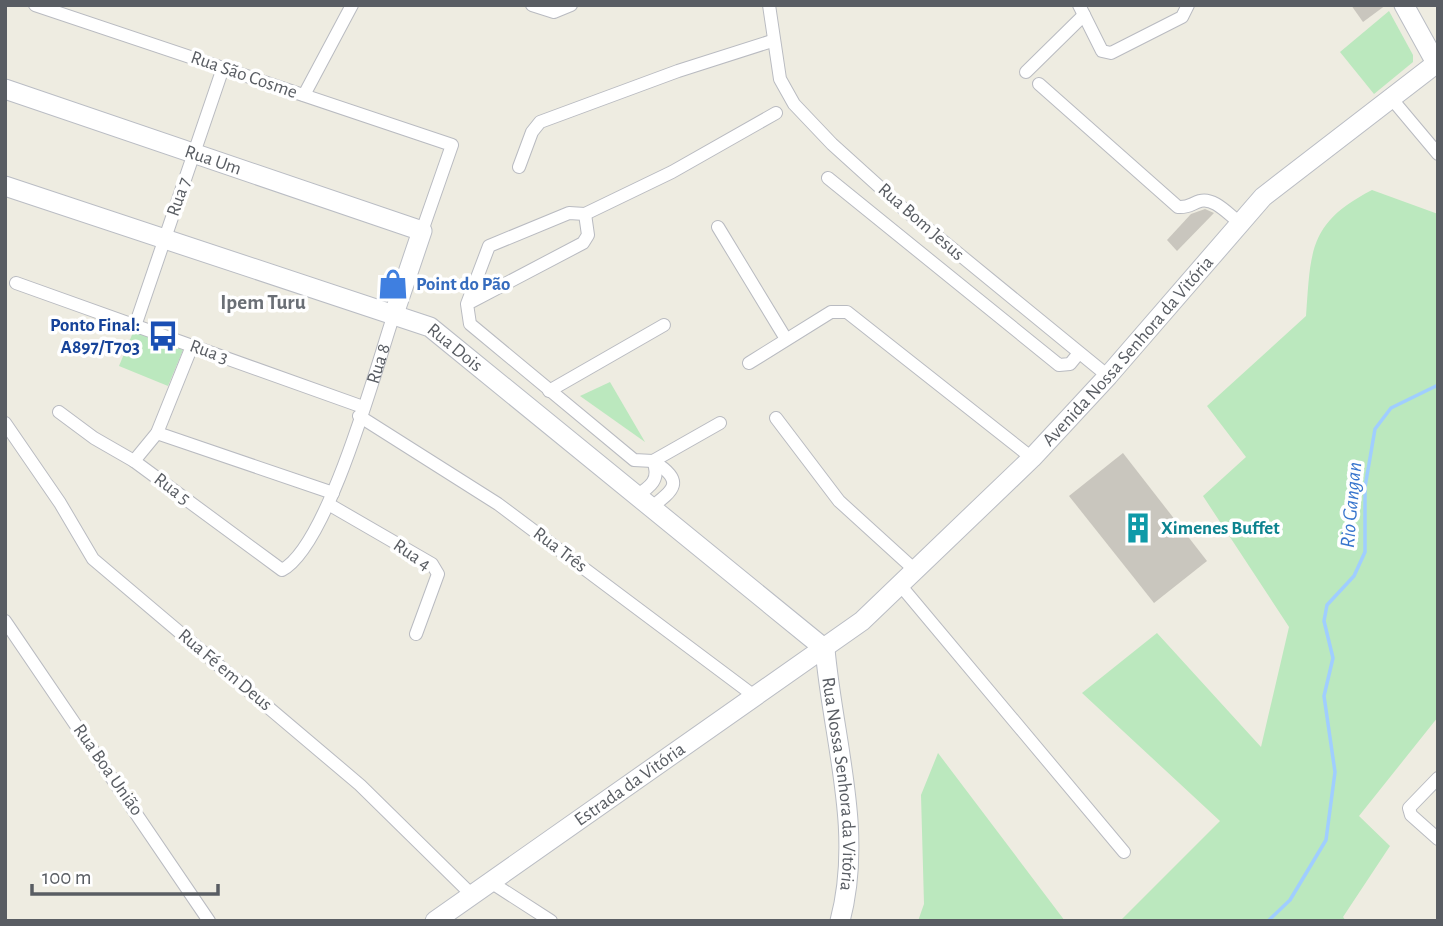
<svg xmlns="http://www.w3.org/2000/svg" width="1443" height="926" viewBox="0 0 1443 926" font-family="'Alegreya Sans',sans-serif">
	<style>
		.green { fill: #bbe8be }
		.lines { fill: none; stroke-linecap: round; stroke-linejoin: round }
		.stream { stroke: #a0ceff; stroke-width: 3.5 }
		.building { fill: #c9c6be }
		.street-casing { stroke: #b9bbc1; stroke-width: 14 }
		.secondary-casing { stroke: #babdc4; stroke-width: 21 }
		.street { stroke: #fff; stroke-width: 12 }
		.secondary { stroke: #fff; stroke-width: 19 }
		.labels { text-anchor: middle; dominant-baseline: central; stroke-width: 7; stroke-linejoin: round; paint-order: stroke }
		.street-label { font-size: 19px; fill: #595d63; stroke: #fff }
		.shop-label { font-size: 19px; font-weight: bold; fill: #366cbe; stroke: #fff; text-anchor: start }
		.transit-label { font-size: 19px; font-weight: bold; fill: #164399; stroke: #fff; text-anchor: end }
		.culture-label { font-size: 19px; font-weight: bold; fill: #0d838f; stroke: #fff; text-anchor: start }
		.neighbourhood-label { font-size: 21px; font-weight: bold; fill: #6a6f75; stroke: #fff }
		.water-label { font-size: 21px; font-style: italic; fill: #3875cd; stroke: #fff }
	</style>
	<rect width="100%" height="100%" fill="#eeece1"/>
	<g class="green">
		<polygon points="1389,11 1413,55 1413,62 1374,94 1340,52"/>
		<path d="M1372,190L1438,214V717L1359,816L1390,846L1343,917L1346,921H1120L1220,821L1082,693L1157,633L1261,747L1289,627L1203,496L1246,457L1207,406L1306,316C1311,251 1308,223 1372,190Z"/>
		<polygon points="134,330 183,350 168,386 119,366"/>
		<polygon points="610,382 645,442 580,396"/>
		<polygon points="938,753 1065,921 918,921 924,904 921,795"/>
	</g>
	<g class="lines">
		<polyline class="stream" points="1268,921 1290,900 1326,840 1335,772 1324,696 1333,658 1324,621 1327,605 1354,576 1365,552 1365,487 1375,429 1391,408 1438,385"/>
	</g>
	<g class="building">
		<polygon points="1351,5 1386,5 1363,22"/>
		<polygon points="1205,209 1214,213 1177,251 1167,240 1191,214"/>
		<polygon points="1123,453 1207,561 1154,603 1069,496"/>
	</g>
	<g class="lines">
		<g class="street-casing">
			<g id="street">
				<polyline points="35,5 452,145 422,231"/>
				<polyline points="532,5 554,12 571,5"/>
				<polyline points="769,5 780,79 794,104 832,144 905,210 1108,376"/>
				<polyline points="1079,5 1102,51 1111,53 1182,17 1188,5"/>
				<polyline points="1026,72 1084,15"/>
				<path d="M1039,84L1178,207C1188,208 1191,204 1200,201C1214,197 1229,215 1239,222"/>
				<polyline points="304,95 352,5"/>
				<polyline points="1391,98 1438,154"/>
				<polyline points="519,167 532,132 540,122 678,71 772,41"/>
				<polyline points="828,178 1059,365 1070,364 1079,353"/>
				<polyline points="585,214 672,172 776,113"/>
				<polyline points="718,227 786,339"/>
				<polyline points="16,283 363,407"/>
				<polyline points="467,304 583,243 588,235 585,214 569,213 489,246 467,304 470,324 634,460 653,461 720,423"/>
				<polyline points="135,326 223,68"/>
				<polyline points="749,363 831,312 847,312 1032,458"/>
				<polyline points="549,391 664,325"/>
				<path id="s1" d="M59,412L94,438L134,461L282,570C328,546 376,368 394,314"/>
				<polyline points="359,416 498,504 753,695"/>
				<polyline points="776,418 839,501 916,571"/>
				<polyline points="5,423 60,503 93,559 360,785 472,895"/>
				<polyline points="157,433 333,493"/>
				<polyline points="134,461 157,433 192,346"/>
				<path d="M635,497C650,487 661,480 653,461"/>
				<polyline points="330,505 432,564 438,574 416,634"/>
				<path d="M649,509C674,490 686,482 653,461"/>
				<polyline points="901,586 1124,852"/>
				<polyline points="5,621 209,921"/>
				<polyline points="1438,778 1409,808 1411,815 1438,839"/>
				<polyline points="489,881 551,921"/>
			</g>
		</g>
		<g class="secondary-casing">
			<g id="secondary">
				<polyline points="1404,5 1436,63"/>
				<path id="s2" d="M5,89L422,231L394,314"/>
				<path id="s3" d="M5,186L430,327L825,649"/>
				<path id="s4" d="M825,649C833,740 864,831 840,921"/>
				<path id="s5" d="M435,921L862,621L1032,458L1108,376L1263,197L1438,62"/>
			</g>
		</g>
		<use href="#street" class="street"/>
		<use href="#secondary" class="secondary"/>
	</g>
	<defs>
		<g id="shop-bare" transform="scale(2.415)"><path d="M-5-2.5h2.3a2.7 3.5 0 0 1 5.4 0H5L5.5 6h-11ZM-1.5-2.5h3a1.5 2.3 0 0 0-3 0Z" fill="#3f7fe0" stroke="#fff" stroke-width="2.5" paint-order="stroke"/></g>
		<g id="bus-bare" transform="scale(2.415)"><path d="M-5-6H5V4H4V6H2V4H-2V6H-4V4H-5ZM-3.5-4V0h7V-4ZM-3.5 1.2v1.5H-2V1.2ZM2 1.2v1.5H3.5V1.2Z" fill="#1a4fb4" stroke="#fff" stroke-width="2.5" paint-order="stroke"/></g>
		<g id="building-bare" transform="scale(2.415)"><path d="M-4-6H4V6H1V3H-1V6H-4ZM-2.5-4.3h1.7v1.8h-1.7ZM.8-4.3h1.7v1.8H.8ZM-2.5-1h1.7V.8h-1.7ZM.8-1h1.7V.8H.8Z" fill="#0f9aa8" stroke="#fff" stroke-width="2.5" paint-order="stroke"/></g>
	</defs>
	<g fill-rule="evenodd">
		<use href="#shop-bare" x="393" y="284"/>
		<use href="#bus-bare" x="163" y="336"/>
		<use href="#building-bare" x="1138" y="528"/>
	</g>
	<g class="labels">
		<g class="street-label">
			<text transform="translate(244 75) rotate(19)">Rua São Cosme</text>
			<text stroke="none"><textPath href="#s2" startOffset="220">Rua Um</textPath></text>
			<text transform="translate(179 197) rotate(-71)">Rua 7</text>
			<text transform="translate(921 222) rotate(41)">Rua Bom Jesus</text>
			<text stroke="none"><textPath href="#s3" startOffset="480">Rua Dois</textPath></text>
			<text stroke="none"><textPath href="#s5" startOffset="901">Avenida Nossa Senhora da Vitória</textPath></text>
			<text transform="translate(209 352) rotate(20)">Rua 3</text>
			<text stroke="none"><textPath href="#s1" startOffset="504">Rua 8</textPath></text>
			<text transform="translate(172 489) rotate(37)">Rua 5</text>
			<text transform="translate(560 550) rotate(37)">Rua Três</text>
			<text transform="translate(412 555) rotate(34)">Rua 4</text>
			<text transform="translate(225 670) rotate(40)">Rua Fé em Deus</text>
			<text transform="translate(108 770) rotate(55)">Rua Boa União</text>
			<text stroke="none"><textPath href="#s5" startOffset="238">Estrada da Vitória</textPath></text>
			<text stroke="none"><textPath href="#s4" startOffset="136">Rua Nossa Senhora da Vitória</textPath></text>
		</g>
		<g class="shop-label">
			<text x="416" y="284">Point do Pão</text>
		</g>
		<g class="transit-label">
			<text x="140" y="325">Ponto Final:<tspan x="140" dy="22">A897/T703</tspan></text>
		</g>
		<g class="culture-label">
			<text x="1161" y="528">Ximenes Buffet</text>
		</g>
		<g class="neighbourhood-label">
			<text x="263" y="302">Ipem Turu</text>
		</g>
		<g class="water-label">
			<text transform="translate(1351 505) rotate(-85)">Rio Gangan</text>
		</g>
	</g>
	<rect width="1443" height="926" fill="none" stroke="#595d63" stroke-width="14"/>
	<path d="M32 884v10h186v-10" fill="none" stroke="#595d63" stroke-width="3.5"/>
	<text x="42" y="884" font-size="21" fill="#595d63" stroke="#ffffff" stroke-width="5" paint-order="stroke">100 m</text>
</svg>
